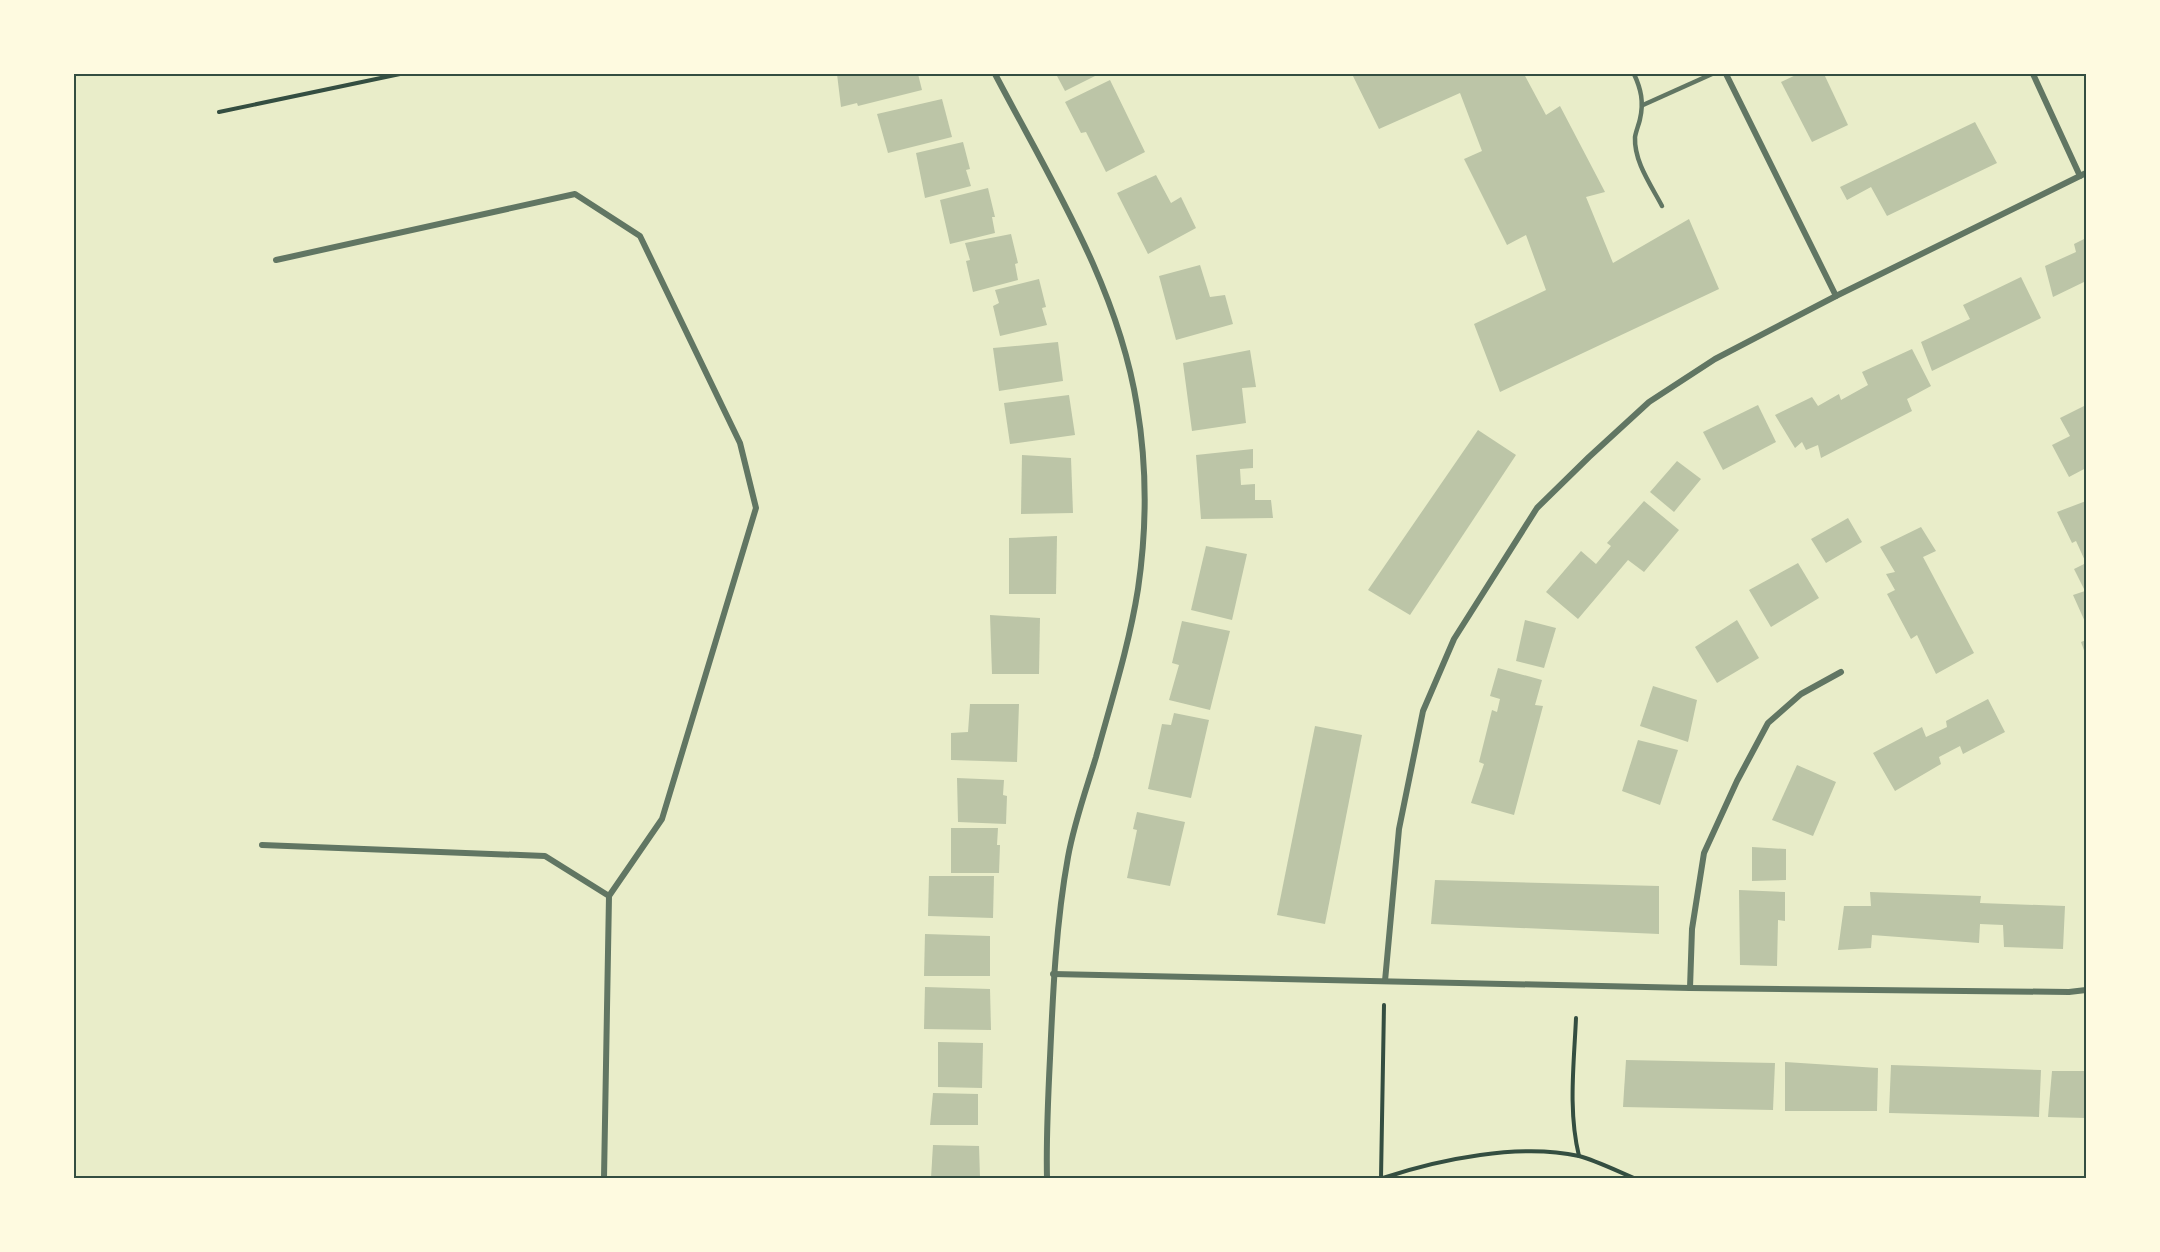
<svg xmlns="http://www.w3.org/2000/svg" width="2160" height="1252" viewBox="0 0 2160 1252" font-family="'Source Sans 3',sans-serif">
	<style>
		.building { fill: #bcc5a7 }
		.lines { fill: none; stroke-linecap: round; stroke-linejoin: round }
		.path { stroke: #344e41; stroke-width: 4 }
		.service { stroke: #617663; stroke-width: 4.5 }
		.minor { stroke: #617663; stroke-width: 6 }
		.neatline { fill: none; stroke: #344e41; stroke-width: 2 }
	</style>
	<rect width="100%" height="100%" fill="#e9edc9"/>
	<g class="building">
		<polygon points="837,74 918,74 922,90 858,106 857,103 841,107"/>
		<polygon points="1056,74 1099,74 1065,91"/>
		<polygon points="1352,74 1524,74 1546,115 1560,106 1605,192 1586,197 1613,263 1689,219 1719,289 1500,392 1474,324 1546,290 1526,235 1507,245 1464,159 1482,151 1460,93 1379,129"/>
		<polygon points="1798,74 1824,74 1848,125 1812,142 1781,82"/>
		<polygon points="1110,80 1145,152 1106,172 1086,132 1081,133 1065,102"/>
		<polygon points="942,99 952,137 888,153 877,114"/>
		<polygon points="1975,122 1997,163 1887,216 1871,187 1847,200 1840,187"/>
		<polygon points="963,142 970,169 966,170 971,186 925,198 916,153"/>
		<polygon points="1156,175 1171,203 1181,197 1196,228 1148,254 1117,193"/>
		<polygon points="988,188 995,217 992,217 995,233 950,244 940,200"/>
		<polygon points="1011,234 1018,263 1015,264 1018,280 973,292 966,261 970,260 965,243"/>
		<polygon points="2086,238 2086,281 2053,297 2045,266 2076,252 2074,244"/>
		<polygon points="1200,265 1210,297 1225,295 1233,324 1176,340 1159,276"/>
		<polygon points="2021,277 2041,318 1932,371 1921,342 1970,319 1963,305"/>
		<polygon points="1039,279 1046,307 1042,308 1047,325 1000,336 993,306 999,303 995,290"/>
		<polygon points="1058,342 1063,381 999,391 993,348"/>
		<polygon points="1912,349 1931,386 1907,399 1912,411 1821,458 1818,445 1806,450 1802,442 1795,448 1775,415 1812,397 1818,406 1839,394 1841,400 1868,385 1862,372"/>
		<polygon points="1250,350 1256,387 1242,388 1246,423 1192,431 1183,363"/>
		<polygon points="1069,395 1075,435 1010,444 1004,403"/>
		<polygon points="1758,405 1776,442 1723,470 1703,432"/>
		<polygon points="2084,406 2086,411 2086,468 2069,477 2052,445 2070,436 2060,418"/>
		<polygon points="1478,430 1516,455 1410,615 1368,590"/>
		<polygon points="1253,449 1253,468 1240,469 1241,485 1255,484 1255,500 1271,500 1273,518 1201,519 1196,455"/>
		<polygon points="1022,455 1071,458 1073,513 1021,514"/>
		<polygon points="1677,461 1701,479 1674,512 1650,492"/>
		<polygon points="1644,501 1679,530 1644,572 1628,560 1578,619 1546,592 1581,551 1596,564 1611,546 1607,543"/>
		<polygon points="2086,501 2086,624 2073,595 2085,591 2074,569 2086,563 2076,541 2072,543 2057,512"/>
		<polygon points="1848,518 1862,542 1826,563 1811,539"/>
		<polygon points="1921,527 1936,551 1923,557 1974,653 1936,674 1917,635 1911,639 1887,594 1895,590 1886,574 1895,572 1880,547"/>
		<polygon points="1057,536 1056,594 1009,594 1009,538"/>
		<polygon points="1206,546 1247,554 1232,620 1191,610"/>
		<polygon points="1798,563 1819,598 1771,627 1749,590"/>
		<polygon points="990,615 1040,618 1039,674 992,674"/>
		<polygon points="1525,620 1556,628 1544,668 1516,661"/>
		<polygon points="1737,620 1759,658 1717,683 1695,647"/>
		<polygon points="1182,621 1230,631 1210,710 1169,700 1179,665 1172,663"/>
		<polygon points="2086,640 2086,656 2081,642"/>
		<polygon points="1498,668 1542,680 1535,705 1543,706 1514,815 1471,803 1484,764 1479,762 1492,710 1497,712 1500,699 1490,696"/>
		<polygon points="1653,686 1697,700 1688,742 1640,726"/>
		<polygon points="1988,699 2005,732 1963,754 1960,746 1939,757 1941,764 1895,791 1873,753 1922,727 1926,737 1947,727 1946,721"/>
		<polygon points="970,704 1019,704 1017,762 951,760 951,733 968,732"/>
		<polygon points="1174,713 1209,720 1191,798 1148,789 1162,724 1171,725"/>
		<polygon points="1315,726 1362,735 1325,924 1277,915"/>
		<polygon points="1638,740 1678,750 1660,805 1622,791"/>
		<polygon points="1797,765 1836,782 1813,836 1772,820"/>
		<polygon points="957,778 1004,780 1003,795 1007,796 1006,824 958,822"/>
		<polygon points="1137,812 1185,822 1170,886 1127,878 1137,830 1133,829"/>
		<polygon points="951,828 998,828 997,845 1000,845 999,873 951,873"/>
		<polygon points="1752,847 1786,849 1786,880 1752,881"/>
		<polygon points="929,876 994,876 993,918 928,916"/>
		<polygon points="1435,880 1659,886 1659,934 1431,924"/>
		<polygon points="1739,890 1785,892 1785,921 1778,920 1777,966 1740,965"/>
		<polygon points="1870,892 1981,896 1980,903 2065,906 2063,949 2004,947 2003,925 1980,924 1979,943 1872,935 1871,948 1838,950 1844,906 1871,906"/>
		<polygon points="925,934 990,936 990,976 924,976"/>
		<polygon points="925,987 990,989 991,1030 924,1029"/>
		<polygon points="938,1042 983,1043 982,1088 938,1087"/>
		<polygon points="1626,1060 1775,1063 1773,1110 1623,1107"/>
		<polygon points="1785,1062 1878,1068 1877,1111 1785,1111"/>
		<polygon points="1891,1065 2041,1070 2039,1117 1889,1113"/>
		<polygon points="2052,1071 2086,1071 2086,1118 2048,1117"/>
		<polygon points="933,1093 978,1094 978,1125 930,1125"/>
		<polygon points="933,1145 979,1146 980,1178 931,1178"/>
	</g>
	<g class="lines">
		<g class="path">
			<polyline points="219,112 400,74"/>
			<path d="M1576,1018C1574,1064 1568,1111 1579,1156"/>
			<polyline points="1381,1178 1384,1005"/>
			<path d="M1383,1178C1440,1159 1520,1143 1579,1156C1597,1161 1617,1171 1634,1178"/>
		</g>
		<g class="service">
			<path d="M1634,74C1641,89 1644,102 1640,119C1639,124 1636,131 1635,137C1634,162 1651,185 1662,206"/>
			<polyline points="1643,105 1712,74"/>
		</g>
		<g class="minor">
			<path d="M995,74C1050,179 1118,286 1137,406C1147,466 1147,528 1138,589C1129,646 1111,702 1096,757C1086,790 1074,823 1068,857C1056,923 1053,991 1050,1058C1048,1098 1046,1138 1047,1178"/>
			<polyline points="1726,74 1836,296"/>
			<polyline points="2033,74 2080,176"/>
			<polyline points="276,260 575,194 640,236 740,443 756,508 662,819 609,896 604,1178"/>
			<polyline points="262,845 545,856 609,896"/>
			<polyline points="1053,974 1690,988 2069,992 2086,990"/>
			<polyline points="1385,981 1399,829 1423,711 1454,639 1537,508 1589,457 1649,402 1715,359 1836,296 2086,173"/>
			<polyline points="1690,988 1692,929 1704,853 1737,781 1768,723 1801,694 1841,672"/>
		</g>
	</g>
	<rect width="2160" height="1252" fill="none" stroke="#fefae0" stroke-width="150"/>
	<rect x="75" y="75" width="2010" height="1102" class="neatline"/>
</svg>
